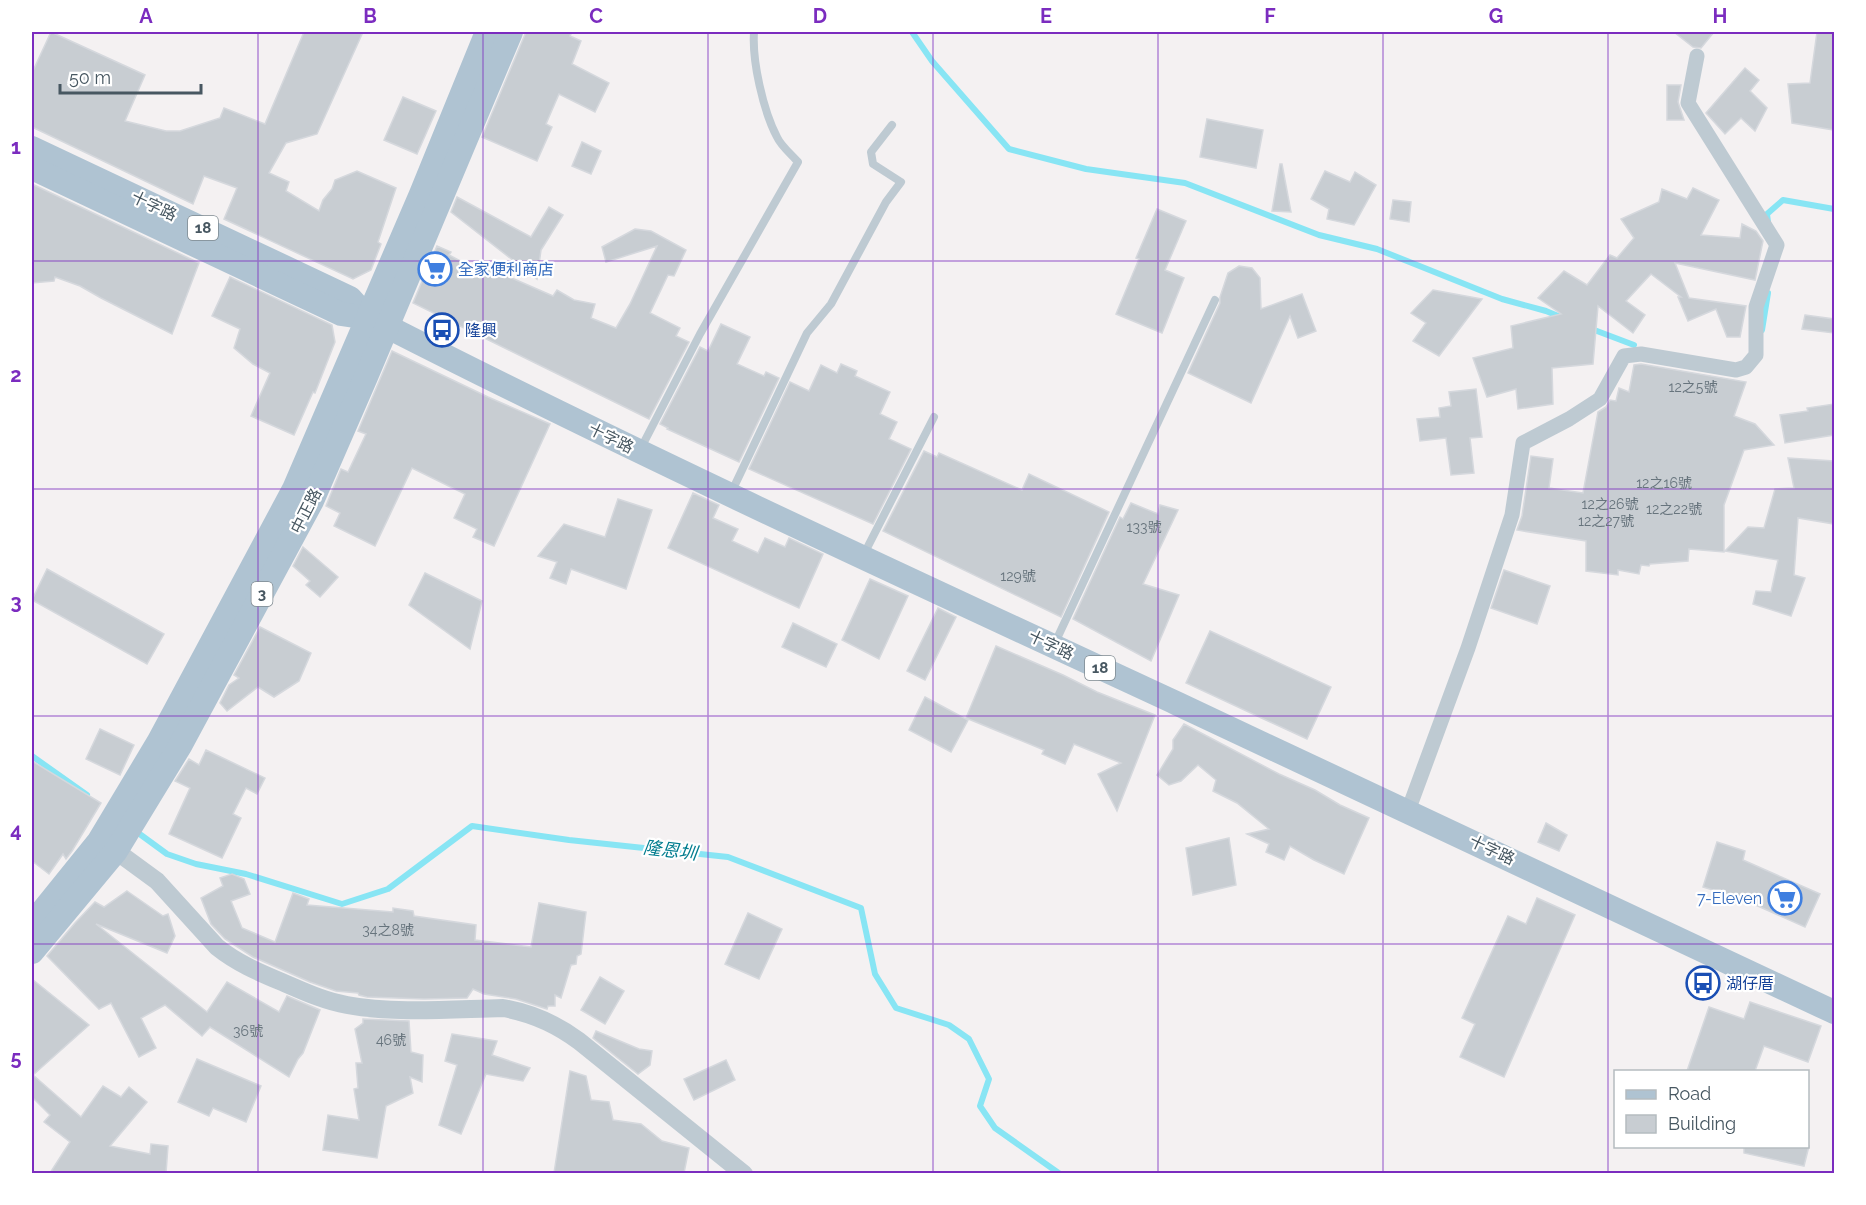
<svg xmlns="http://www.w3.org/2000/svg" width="1866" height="1205" viewBox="0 0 1866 1205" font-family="Raleway,'Noto Sans TC',sans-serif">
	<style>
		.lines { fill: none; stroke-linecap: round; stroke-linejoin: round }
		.stream { stroke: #88e5f4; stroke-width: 6 }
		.building { fill: #c8cdd2; stroke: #d5d8dd; stroke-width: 1.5 }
		.service { stroke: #becad2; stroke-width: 8 }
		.minor { stroke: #becad2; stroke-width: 15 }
		.tertiary { stroke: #becad2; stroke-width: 18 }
		.primary { stroke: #afc3d2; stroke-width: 24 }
		.grid { fill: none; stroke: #7b2cbf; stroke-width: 1.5; stroke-opacity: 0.55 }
		.labels { text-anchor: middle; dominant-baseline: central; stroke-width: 4.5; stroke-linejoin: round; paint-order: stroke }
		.number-label { font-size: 14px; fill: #67747d }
		.shield { fill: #fff; stroke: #7e8990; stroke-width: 1.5 }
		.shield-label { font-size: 15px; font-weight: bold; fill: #475761 }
		.street-label { font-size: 16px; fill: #475761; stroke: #fff }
		.shop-label { font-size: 16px; fill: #366cbe; stroke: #fff; text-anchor: start }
		.transit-label { font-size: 16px; fill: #164399; stroke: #fff; text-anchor: start }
		.water-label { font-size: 18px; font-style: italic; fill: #047e90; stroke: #fff }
		.neatline { fill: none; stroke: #7b2cbf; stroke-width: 2 }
		.grid-label { font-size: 20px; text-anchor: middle; font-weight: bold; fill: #7b2cbf }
	</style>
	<rect width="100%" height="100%" fill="#f4f1f2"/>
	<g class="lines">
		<g class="stream">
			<polyline points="912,32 932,61 1009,149 1086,169 1185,183 1319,235 1377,249 1502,299 1546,311 1563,318"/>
			<polyline points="1768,222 1767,214 1783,200 1834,209"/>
			<polyline points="1589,328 1634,345"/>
			<polyline points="1762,330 1768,293"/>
			<polyline points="32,756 87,795"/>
			<polyline points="141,835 167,854 196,864 246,874 342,904 388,889 472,826 569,840 728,857 861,908 875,974 896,1008 949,1025 969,1039 989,1079 980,1106 995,1128 1060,1174"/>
		</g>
	</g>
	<g class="building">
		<polygon points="51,32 145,75 125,121 166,131 180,131 220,118 224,108 265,124 304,32 363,32 317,134 286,143 269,173 289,182 286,191 319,211 323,200 332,189 335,180 357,171 396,188 378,242 381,244 371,270 353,279 224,219 237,188 204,176 193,204 32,127 32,73"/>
		<polygon points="526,32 572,32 570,36 581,41 572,64 609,83 595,112 559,94 546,124 552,127 537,161 482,137"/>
		<polygon points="1674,32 1714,32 1701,48 1693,47"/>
		<polygon points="1817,32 1834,32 1834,130 1792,123 1788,84 1810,83"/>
		<polygon points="1745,68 1759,80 1750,91 1767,108 1755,131 1741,118 1725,134 1706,113"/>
		<polygon points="1667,85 1681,85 1678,102 1684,120 1667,120"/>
		<polygon points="403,97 436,111 417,154 384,140"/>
		<polygon points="1207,119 1263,130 1256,168 1200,157"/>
		<polygon points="582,142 601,151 591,174 572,166"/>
		<polygon points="1280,164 1282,164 1291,212 1272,211"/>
		<polygon points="1325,171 1350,182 1355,172 1376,185 1354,225 1327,219 1329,209 1311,199"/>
		<polygon points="32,184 199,263 172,334 101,298 80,286 55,277 54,281 32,283"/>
		<polygon points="1693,188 1719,200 1701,235 1740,238 1742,224 1756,231 1763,241 1755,280 1675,263 1689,298 1746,306 1740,337 1727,337 1716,309 1688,321 1678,297 1681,297 1651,274 1626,301 1645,315 1633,333 1598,306 1593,364 1552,368 1553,404 1518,409 1516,389 1487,397 1473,358 1513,348 1511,326 1561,314 1538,298 1564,271 1587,285 1610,255 1617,258 1634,238 1621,219 1659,202 1662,189 1687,199"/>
		<polygon points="457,197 531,237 549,207 563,215 541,250 537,279 451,212"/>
		<polygon points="1393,200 1411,202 1409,222 1390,219"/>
		<polygon points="1157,209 1186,221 1165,270 1184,278 1162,333 1116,314 1139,259 1136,258"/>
		<polygon points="635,229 651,231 686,250 674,276 668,275 650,313 680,328 676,336 689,342 649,419 413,303 437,246 451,252 449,255 481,272 484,266 553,296 557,290 574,300 595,304 591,318 616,328 630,304 657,246 606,262 602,247"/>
		<polygon points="1239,266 1252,268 1260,278 1261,309 1302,294 1316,331 1298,338 1290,316 1251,403 1188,373 1220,303 1220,297 1228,273"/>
		<polygon points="230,277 332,325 335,342 315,393 313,392 294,435 251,416 270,373 253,364 234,348 240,329 212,316"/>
		<polygon points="1433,290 1482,299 1439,356 1413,341 1426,323 1411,313"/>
		<polygon points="1805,315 1834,319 1834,333 1802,329"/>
		<polygon points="721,324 750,337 737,364 764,376 766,372 779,378 739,462 667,429 668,428 660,424 700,347 708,351"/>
		<polygon points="392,351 488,397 550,424 494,546 473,537 477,529 454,518 465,494 412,468 375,546 334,526 340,513 326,506 341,469 348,472 366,434 358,431"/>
		<polygon points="841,364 857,371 855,376 890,392 880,414 897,422 889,439 911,449 873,524 749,469 790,382 809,391 821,365 837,373"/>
		<polygon points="1641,364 1746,382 1734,416 1755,424 1774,445 1744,450 1724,505 1724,552 1689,549 1688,561 1650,564 1649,566 1641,565 1639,574 1618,570 1618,575 1586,571 1586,541 1517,530 1522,516 1531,456 1553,459 1549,488 1583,493 1598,412 1606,407 1610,400 1616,401 1619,388 1629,392 1634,365"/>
		<polygon points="1476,389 1482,437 1470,438 1474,473 1451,475 1446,438 1420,441 1417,419 1440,417 1439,408 1451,406 1449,392"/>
		<polygon points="1834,404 1834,435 1785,443 1780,415 1808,411 1807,408"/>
		<polygon points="924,451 937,457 939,453 1022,490 1029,474 1109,512 1061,617 883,531"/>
		<polygon points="1788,458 1834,461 1834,524 1798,518 1794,575 1805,578 1791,616 1753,604 1756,591 1771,592 1778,560 1725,551 1748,527 1764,528 1775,489 1794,488"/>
		<polygon points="693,493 719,505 713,518 738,529 732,541 758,553 765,538 785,547 789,538 823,554 799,608 668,548"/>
		<polygon points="618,499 652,510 626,589 571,569 566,584 550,578 557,562 538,556 564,524 605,537"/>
		<polygon points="1131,503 1158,514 1160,505 1178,510 1143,584 1179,595 1151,661 1073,619 1120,517 1123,519"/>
		<polygon points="303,547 338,577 320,597 306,585 310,581 293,566"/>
		<polygon points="47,569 164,634 147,664 32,600"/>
		<polygon points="1504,570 1550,586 1537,624 1491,608"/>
		<polygon points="425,573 482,601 470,649 409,605"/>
		<polygon points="870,579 908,596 879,659 842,640"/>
		<polygon points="938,608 956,617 925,680 907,671"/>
		<polygon points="793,623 837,644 826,667 782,647"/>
		<polygon points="260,627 311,653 299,681 274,697 258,687 227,711 220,703 229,685 239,678 234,675"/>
		<polygon points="1210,631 1331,687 1307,739 1186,683"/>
		<polygon points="996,646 1063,675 1097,692 1155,715 1117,811 1098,774 1121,763 1074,744 1065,764 1042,754 1044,750 966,718"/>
		<polygon points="925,697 968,720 951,752 909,730"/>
		<polygon points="1184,724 1279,774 1315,790 1340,805 1369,818 1344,874 1314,860 1290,846 1284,860 1266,852 1269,844 1247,834 1269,829 1237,803 1213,791 1216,780 1198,765 1181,781 1169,785 1157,775 1173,749 1173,740"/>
		<polygon points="100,729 134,745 120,775 86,759"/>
		<polygon points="206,750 265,778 257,794 246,788 233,814 241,818 222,858 169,834 190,788 175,781 189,759 199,765"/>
		<polygon points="32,761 101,803 72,851 66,859 63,854 49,874 32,861"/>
		<polygon points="1546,823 1567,835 1559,851 1538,842"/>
		<polygon points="1229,838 1236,885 1193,895 1186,848"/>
		<polygon points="1717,842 1745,851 1743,860 1820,894 1805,927 1742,899 1703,887"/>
		<polygon points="232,874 244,879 250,894 231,901 242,928 275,942 293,893 309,899 307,905 393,912 393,908 413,911 414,916 476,925 475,940 531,947 539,903 586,912 581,954 577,956 576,964 571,965 561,998 555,995 555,1006 548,1006 547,1009 516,999 484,994 473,989 467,998 424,999 367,997 359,995 358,993 336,991 310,982 253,957 225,939 211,924 201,898 223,886 220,878"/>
		<polygon points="127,891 163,916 168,914 175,936 167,953 96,924 207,1012 227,982 279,1012 287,996 320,1010 303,1053 298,1059 289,1077 210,1027 202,1036 165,1005 141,1018 156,1048 139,1057 111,1003 99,1009 47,956 75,923 95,902 104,907"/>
		<polygon points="1537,898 1575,915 1504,1077 1460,1057 1475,1024 1462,1018 1508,916 1526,924"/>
		<polygon points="748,913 782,929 759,979 725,964"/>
		<polygon points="600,977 624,991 605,1024 581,1010"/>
		<polygon points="32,979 89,1025 33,1075 81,1117 103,1086 121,1097 129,1087 147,1102 110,1146 150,1154 151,1144 168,1146 166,1173 50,1173 70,1142 44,1122 50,1115 32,1097"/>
		<polygon points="1750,1002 1821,1026 1808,1062 1764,1046 1755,1071 1687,1071 1709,1007 1744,1019"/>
		<polygon points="363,1019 409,1021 411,1052 423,1055 422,1082 410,1077 413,1093 386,1106 377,1158 323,1150 328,1115 359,1120 354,1089 358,1088 356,1063 362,1063 355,1029 363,1023"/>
		<polygon points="596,1031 639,1049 652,1051 650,1065 638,1074 593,1038"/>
		<polygon points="452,1034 497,1041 492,1055 530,1068 523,1081 486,1074 461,1134 439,1125 457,1065 445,1061"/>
		<polygon points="197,1059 261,1086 246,1122 213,1108 209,1116 178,1102"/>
		<polygon points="726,1060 735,1080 694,1100 684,1079"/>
		<polygon points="570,1071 586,1076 591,1100 609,1102 613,1120 641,1124 662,1141 689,1148 684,1173 554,1173"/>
		<polygon points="1744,1146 1809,1146 1804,1166 1744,1153"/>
	</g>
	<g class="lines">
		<g class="service">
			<path d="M641,448L700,334L798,162C791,154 781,146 777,137C763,110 752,61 754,32"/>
			<polyline points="732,491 807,333 831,304 886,202 901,182 873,164 871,152 892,125"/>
			<polyline points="863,556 934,417"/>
			<polyline points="1054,645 1215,300"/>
		</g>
		<polyline class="minor" points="1408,811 1468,648 1512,515 1523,443 1569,419 1600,399 1624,356 1641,354 1736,370 1746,367 1756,355 1756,307 1777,245 1688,103 1697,56"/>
		<path class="tertiary" d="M116,851L157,881L217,947C237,963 258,972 282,982C303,991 324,1001 347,1005C394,1014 454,1009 503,1008C532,1013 555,1023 579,1041L744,1174"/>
		<g class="primary">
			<polyline points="32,148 350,298 368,318"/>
			<path d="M32,168L341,314L368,318L386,326C647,459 913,581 1178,704C1398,806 1616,909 1834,1012"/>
			<polyline points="32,924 99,841 159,741 294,489 421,194 487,32"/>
			<polyline points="32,952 116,851 180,746 312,501 366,377 511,32"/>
		</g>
	</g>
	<path class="grid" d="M258,32V1174M483,32V1174M708,32V1174M933,32V1174M1158,32V1174M1383,32V1174M1608,32V1174M32,261H1834M32,489H1834M32,716H1834M32,944H1834"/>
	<defs>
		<g id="supermarket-ring" transform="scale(1.725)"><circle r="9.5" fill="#fff" stroke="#3f7fe0" stroke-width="1.5"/><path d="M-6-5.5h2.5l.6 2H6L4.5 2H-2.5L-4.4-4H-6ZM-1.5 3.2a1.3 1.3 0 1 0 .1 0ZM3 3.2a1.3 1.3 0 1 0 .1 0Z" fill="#3f7fe0"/></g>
		<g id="bus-ring" transform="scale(1.725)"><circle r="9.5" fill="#fff" stroke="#1a4fb4" stroke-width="1.5"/><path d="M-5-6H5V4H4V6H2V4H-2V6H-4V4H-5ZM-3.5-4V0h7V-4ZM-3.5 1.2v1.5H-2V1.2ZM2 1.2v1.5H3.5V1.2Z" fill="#1a4fb4"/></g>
	</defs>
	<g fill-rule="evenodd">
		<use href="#supermarket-ring" x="435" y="269"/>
		<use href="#bus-ring" x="442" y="330"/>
		<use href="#supermarket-ring" x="1785" y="898"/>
		<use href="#bus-ring" x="1703" y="983"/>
	</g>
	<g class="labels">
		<g class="number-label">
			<text x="1693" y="387">12之5號</text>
			<text x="1664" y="483">12之16號</text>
			<text x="1610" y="504">12之26號</text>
			<text x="1674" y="509">12之22號</text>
			<text x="1606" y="521">12之27號</text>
			<text x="1144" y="527">133號</text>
			<text x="1018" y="576">129號</text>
			<text x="388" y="930">34之8號</text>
			<text x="248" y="1031">36號</text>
			<text x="391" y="1040">46號</text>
		</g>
		<g class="shield">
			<rect x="188" y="216" width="30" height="24" rx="4.5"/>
			<rect x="251.5" y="582" width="21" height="24" rx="4.5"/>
			<rect x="1085" y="656" width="30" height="24" rx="4.5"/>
		</g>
		<g class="shield-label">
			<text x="203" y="228">18</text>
			<text x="262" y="594">3</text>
			<text x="1100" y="668">18</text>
		</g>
		<g class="street-label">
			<text transform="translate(154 206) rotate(25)">十字路</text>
			<text transform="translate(611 438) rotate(26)">十字路</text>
			<text transform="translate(306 511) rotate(-63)">中正路</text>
			<text transform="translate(1051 645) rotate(25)">十字路</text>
			<text transform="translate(1492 850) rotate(25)">十字路</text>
		</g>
		<g class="shop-label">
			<text x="458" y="269">全家便利商店</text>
			<text x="1762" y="898" text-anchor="end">7-Eleven</text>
		</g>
		<g class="transit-label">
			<text x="465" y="330">隆興</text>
			<text x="1726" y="983">湖仔厝</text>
		</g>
		<g class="water-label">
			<text transform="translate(670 850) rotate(7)">隆恩圳</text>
		</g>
	</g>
	<rect width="1866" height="1205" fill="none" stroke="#ffffff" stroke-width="66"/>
	<rect x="1614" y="1070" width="195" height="78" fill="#ffffff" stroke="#b5bcc0" stroke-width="1.5"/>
	<rect x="1626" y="1090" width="30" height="9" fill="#afc3d2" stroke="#b5bcc0" stroke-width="1.5"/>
	<text x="1668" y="1100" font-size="18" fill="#475761">Road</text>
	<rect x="1626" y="1115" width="30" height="18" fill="#c8cdd2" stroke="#b5bcc0" stroke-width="1.5"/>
	<text x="1668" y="1130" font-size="18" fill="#475761">Building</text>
	<path d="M60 84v9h141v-9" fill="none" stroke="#475761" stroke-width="3"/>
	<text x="69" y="84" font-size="18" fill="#475761" stroke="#ffffff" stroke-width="4.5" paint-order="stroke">50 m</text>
	<rect x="33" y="33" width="1800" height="1139" class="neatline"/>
	<g class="grid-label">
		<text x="146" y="23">A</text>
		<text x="370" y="23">B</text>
		<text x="596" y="23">C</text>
		<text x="820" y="23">D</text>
		<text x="1046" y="23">E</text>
		<text x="1270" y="23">F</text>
		<text x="1496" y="23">G</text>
		<text x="1720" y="23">H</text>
		<text x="16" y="154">1</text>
		<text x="16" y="382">2</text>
		<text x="16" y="609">3</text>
		<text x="16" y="837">4</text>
		<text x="16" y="1065">5</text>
	</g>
</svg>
